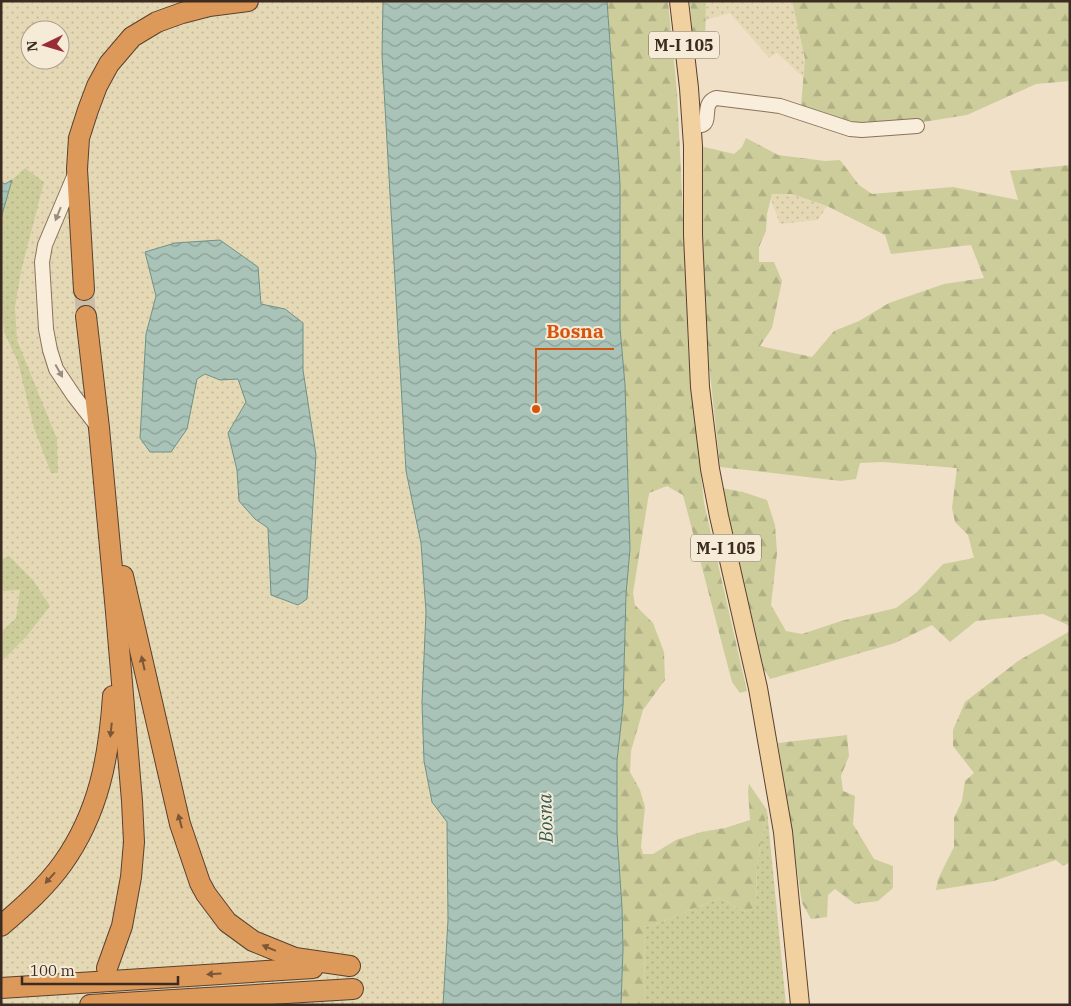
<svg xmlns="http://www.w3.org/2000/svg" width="1071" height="1006" viewBox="0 0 1071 1006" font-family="'IBM Plex Serif',serif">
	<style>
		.farmland { fill: url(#farmland-dots); fill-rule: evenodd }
		.grass { fill: url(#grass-dots) }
		.forest { fill: url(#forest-firs); fill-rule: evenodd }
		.water { fill: url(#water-waves); stroke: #6f9286 }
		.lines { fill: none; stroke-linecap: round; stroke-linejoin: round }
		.highway-tunnel { stroke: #cbbca6; stroke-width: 20; stroke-dasharray: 20 10; stroke-linecap: butt }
		.minor-casing { stroke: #8b715c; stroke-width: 16 }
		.major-casing { stroke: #594030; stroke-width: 20 }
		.highway-casing { stroke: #594030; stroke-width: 22 }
		.minor { stroke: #f9eedb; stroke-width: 14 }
		.major { stroke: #f1d1a0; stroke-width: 18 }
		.highway { stroke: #dd9959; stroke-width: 20 }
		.oneway { fill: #9a8c7e }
		.oneway2 { fill: #7c5737 }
		.labels { text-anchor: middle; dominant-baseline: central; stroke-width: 4; stroke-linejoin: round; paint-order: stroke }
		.shield { fill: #f6ebd7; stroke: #736557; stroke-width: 1 }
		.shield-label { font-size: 16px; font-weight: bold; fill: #3b2b20 }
		.water-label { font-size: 19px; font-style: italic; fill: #2f5b55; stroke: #f6ebd7 }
		.leader { fill: none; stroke: #d7540e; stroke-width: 2 }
		.callout-dot { fill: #d7540e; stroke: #f6ebd7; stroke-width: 2 }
		.callout-label { font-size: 19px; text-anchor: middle; font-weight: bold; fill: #d7540e; stroke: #f6ebd7; stroke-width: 4; stroke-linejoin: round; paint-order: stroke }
	</style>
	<defs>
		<pattern id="farmland-dots" width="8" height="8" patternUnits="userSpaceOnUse" patternTransform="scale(1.25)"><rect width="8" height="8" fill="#e5d9b5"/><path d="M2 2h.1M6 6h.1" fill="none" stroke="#c5ba9b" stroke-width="1.8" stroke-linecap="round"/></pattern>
		<pattern id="grass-dots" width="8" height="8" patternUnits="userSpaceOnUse" patternTransform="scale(1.25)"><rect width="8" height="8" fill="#cccd9b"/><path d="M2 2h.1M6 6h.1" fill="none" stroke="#b0b085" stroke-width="1.8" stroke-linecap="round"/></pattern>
		<pattern id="forest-firs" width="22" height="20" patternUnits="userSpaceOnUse" patternTransform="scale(1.25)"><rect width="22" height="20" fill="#cccd9b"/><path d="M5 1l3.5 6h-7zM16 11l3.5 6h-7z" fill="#b0b085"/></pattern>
		<pattern id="water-waves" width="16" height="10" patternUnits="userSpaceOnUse" patternTransform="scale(1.25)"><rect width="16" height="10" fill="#a9c3b9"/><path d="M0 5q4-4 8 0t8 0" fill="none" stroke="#8b9f96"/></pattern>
	</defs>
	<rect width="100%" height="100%" fill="#efe0c7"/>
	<g class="farmland">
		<path d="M1,1H383L382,55L406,471L421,543L426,612L422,702L424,761L432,802L447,822L448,920L443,1005H1ZM30,30H60V60H30Z"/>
		<polygon points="706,1 792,1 805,59 803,77 777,53 769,58 730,13 706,20"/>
		<polygon points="772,194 792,194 827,206 818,220 780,224 771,200"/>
	</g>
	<g class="grass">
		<polygon points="25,168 44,182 21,271 15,307 17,340 57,439 58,473 51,473 34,428 18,362 4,332 1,299 1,218 12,180"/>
		<polygon points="9,556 33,580 50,606 26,637 1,662 1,632 16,618 20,590 1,591 1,560"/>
		<polygon points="767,810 786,1005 645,1005 644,927 659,923 720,898 745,912 756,907 757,864"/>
	</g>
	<g class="forest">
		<polygon points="607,1 668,1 677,92 686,273 688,348 704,503 747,691 740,693 732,682 683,495 667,486 649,493 633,593 635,605 653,623 664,652 665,680 643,710 631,751 630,772 640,790 645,807 641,847 643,854 653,854 676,840 701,832 725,828 750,820 748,791 749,784 767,810 757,864 756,907 745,912 720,898 659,923 644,927 645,1005 621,1005 623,949 622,908 617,833 617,761 623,706 626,594 630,549 629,500 620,328 620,184"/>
		<polygon points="690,1 706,1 705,40 693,44"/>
		<polygon points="792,1 1070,1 1070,81 1036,84 967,115 923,122 864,125 801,106 805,59"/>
		<path d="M746,138L778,155L825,161L840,160L859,185L872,194L953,187L1018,200L1010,171L1070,165V626L1043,614L976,621L950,642L932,625L895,643L770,679L764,669L722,488L743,492L767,500L775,525L777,553L771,605L786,631L802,634L841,621L896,608L917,592L943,564L974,558L968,535L955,522L952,508L957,468L883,462L860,463L856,479L841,481L720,467L706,336L700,146L734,154L742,147ZM772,194H792L827,206L885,235L891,254L971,245L984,278L944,284L889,303L859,321L834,331L812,357L760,346L772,328L782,281L774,262H759V247L766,231L767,214Z"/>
		<polygon points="1070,631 1070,862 1063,866 1056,860 994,881 936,890 938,879 954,847 954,818 962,801 965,781 974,773 953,746 953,730 965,702 1018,661"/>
		<polygon points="847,735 849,756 841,776 843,791 855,796 853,824 874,859 893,866 893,888 878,901 855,904 835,889 828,895 827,917 811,919 802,903 778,743"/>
	</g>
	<g class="water">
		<polygon points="383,1 607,1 620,184 620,328 625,385 630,549 626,594 623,706 617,761 617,833 622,908 623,949 621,1005 443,1005 448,920 447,822 432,802 424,761 422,702 426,612 421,543 406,471 382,55"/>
		<polygon points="12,180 1,218 1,182 5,184"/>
		<polygon points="220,240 258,267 261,304 285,309 303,323 303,370 316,455 307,599 298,605 271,595 268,528 255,519 239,501 237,470 228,433 246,402 238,379 220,380 205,374 197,379 187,429 171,452 150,452 140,438 146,334 156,296 145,252 175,243"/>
	</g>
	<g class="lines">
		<polyline class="highway-tunnel" points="84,290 86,316"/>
		<g class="minor-casing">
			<g id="minor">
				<path d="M691,125C719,130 697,105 716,98L780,106L850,129L862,130L917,126"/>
				<polyline points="75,174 45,245 42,262 46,329 50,350 56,369 74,396 98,427"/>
			</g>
		</g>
		<g class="major-casing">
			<polyline id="major" points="679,1 689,88 693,146 693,235 700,387 710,469 719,516 758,688 783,832 800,1005"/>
		</g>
		<g class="highway-casing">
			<g id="highway">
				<polyline points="84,290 77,169 79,138 88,110 97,86 109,64 132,37 157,22 182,13 209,6 248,1"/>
				<polyline points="86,316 99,428 116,612 132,801 134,842 131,877 122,926 107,968"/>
				<polyline points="123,576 180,824 200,883 206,894 227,922 253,941 295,958 350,966"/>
				<path d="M1,926C23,907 46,887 63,863C99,812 109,757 113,696"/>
				<polyline points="1,988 313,968"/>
				<polyline points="90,1005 353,989"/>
			</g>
		</g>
		<use href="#minor" class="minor"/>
		<use href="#major" class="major"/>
		<use href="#highway" class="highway"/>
	</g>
	<defs><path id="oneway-solid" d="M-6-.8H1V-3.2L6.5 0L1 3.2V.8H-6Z" transform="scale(1.25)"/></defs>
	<g class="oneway">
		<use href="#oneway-solid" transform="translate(58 214) rotate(112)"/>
		<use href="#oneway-solid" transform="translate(59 371) rotate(61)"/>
	</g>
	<g class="oneway2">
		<use href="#oneway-solid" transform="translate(143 663) rotate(-103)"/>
		<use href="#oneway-solid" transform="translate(111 730) rotate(96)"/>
		<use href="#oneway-solid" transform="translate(180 821) rotate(-105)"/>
		<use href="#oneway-solid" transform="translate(50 878) rotate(132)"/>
		<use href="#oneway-solid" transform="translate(269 948) rotate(-157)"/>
		<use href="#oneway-solid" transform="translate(214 974) rotate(176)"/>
	</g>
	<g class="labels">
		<g class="shield">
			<rect x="649" y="31.5" width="70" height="27" rx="4"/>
			<rect x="691" y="534.5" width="70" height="27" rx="4"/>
		</g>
		<g class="shield-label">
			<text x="684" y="45">M-I 105</text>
			<text x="726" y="548">M-I 105</text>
		</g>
		<g class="water-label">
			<text transform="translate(545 818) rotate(-92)">Bosna</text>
		</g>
	</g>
	<path class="leader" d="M536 409L536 349H614"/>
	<circle class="callout-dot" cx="536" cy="409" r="5"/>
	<g class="callout-label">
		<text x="575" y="338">Bosna</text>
	</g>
	<rect width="1071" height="1006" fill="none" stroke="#3b2b20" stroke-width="5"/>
	<g transform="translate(45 45) rotate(265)"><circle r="24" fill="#f6ebd7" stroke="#ab9e8e"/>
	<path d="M0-4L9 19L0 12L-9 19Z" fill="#9a2c35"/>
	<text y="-8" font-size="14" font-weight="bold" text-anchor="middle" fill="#3b2b20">N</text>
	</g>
	<path d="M22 976v8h156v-8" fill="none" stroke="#3b2b20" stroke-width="2.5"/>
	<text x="30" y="976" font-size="15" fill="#3b2b20" stroke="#f6ebd7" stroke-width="4" paint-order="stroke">100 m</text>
</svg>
